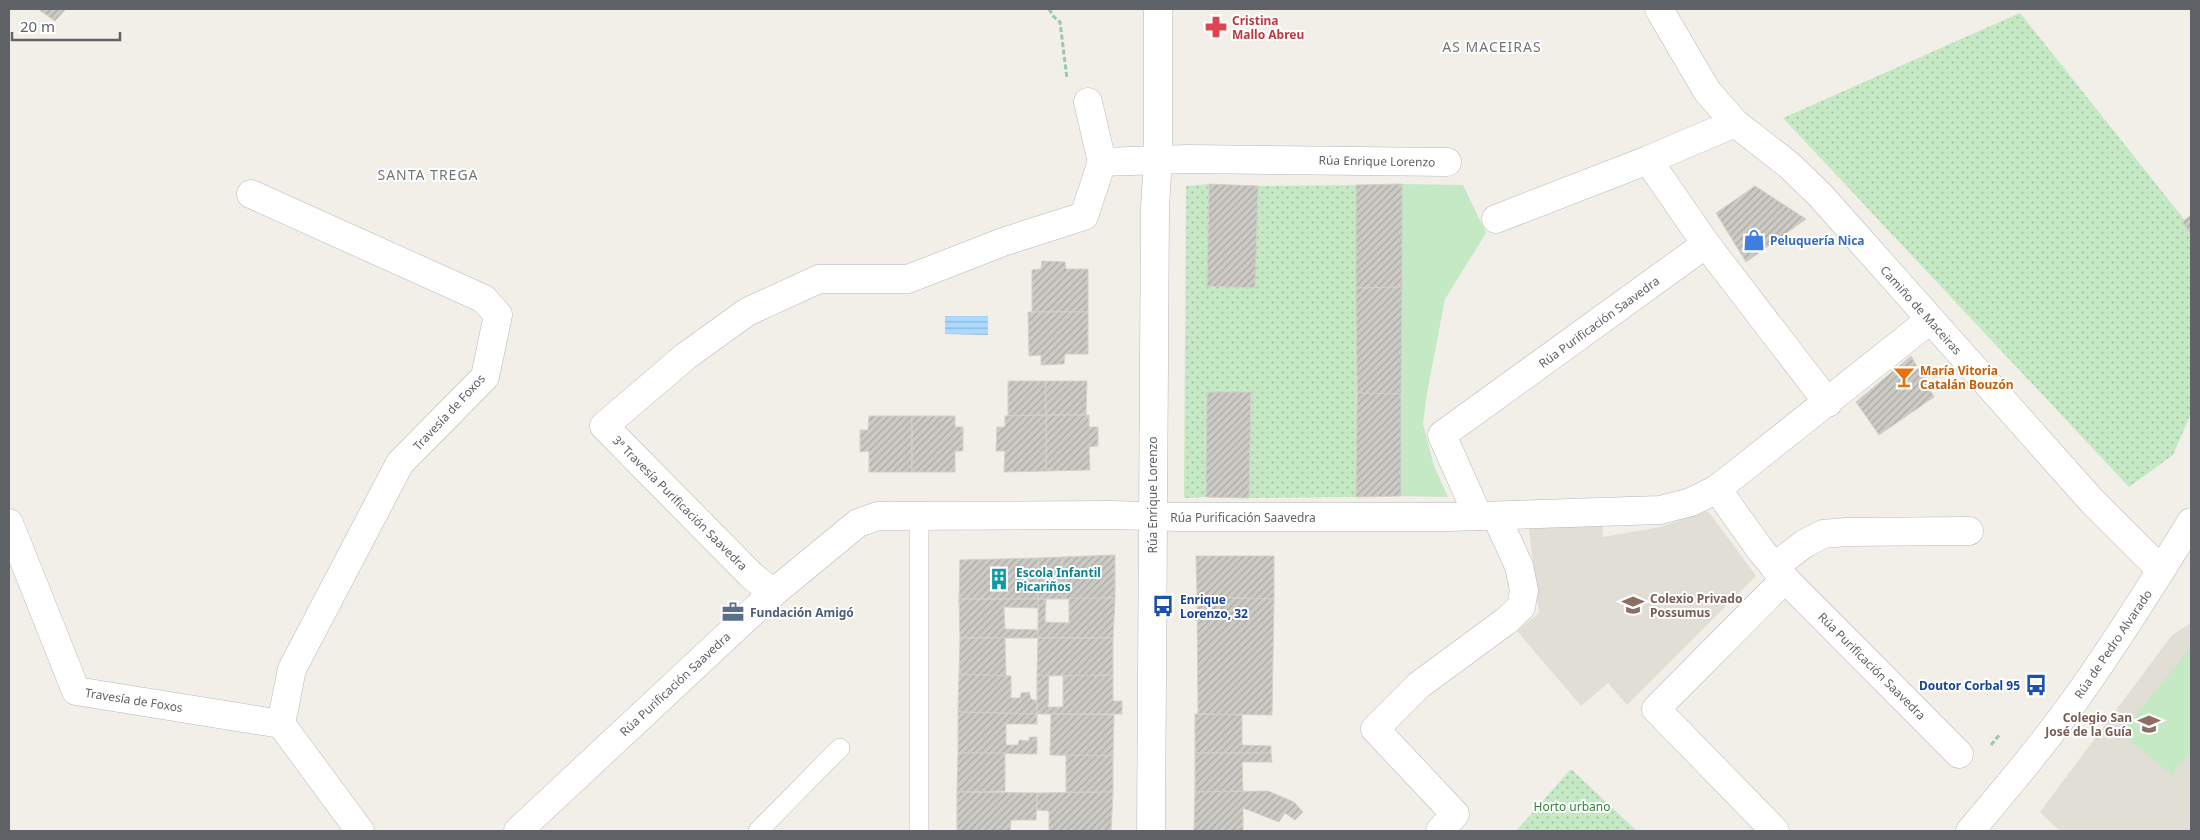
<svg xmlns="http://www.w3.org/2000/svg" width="2200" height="840" viewBox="0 0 2200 840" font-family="'Noto Sans',sans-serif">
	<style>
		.education { fill: #e1ded6 }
		.grass { fill: url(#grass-dots) }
		.park { fill: #c5e8c5 }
		.water { fill: url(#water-rules) }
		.building { fill: url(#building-hatch); stroke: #d6d1c6 }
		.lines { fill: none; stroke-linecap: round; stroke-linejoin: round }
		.lane-casing { stroke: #b5b8bc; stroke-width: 20 }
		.street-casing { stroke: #b5b8bc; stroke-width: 29 }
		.path { stroke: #9cc7a9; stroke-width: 3; stroke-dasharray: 5 2.5; stroke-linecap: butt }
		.lane { stroke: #fff; stroke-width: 19 }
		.street { stroke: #fff; stroke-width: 28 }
		.labels { text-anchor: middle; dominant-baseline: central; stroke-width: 4; stroke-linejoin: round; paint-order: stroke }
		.health-label { font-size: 12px; font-weight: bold; fill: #be3a42; stroke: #fff; text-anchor: start }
		.street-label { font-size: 12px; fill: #5f6368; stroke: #fff }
		.shop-label { font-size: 12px; font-weight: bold; fill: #366cbe; stroke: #fff; text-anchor: start }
		.food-label { font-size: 12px; font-weight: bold; fill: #c56008; stroke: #fff; text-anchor: start }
		.culture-label { font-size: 12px; font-weight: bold; fill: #0d838f; stroke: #fff; text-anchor: start }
		.education-label { font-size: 12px; font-weight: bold; fill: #785e54; stroke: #fff; text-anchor: start }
		.transit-label { font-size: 12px; font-weight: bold; fill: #164399; stroke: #fff; text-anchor: start }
		.service-label { font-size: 12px; font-weight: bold; fill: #4e5e75; stroke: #fff; text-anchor: start }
		.park-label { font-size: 12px; fill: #348238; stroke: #fff }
		.neighbourhood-label { font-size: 14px; letter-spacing: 1px; fill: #70757a; stroke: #fff }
	</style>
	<defs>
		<pattern id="grass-dots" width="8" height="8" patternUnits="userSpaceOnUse" patternTransform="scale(1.25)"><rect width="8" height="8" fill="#c5e8c5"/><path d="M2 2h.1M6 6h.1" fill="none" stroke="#a3c0a4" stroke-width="1.8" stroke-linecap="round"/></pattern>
		<pattern id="water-rules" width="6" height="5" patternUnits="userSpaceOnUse" patternTransform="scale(1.25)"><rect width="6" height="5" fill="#aadaff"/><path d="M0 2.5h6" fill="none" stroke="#8eb4d2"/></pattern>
		<pattern id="building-hatch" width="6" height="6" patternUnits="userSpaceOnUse" patternTransform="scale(1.25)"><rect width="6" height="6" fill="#cccac5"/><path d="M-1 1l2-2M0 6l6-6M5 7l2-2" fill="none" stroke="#a9a8a4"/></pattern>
	</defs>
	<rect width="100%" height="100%" fill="#f1efe8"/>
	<g class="education">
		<polygon points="1708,511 1756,576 1627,705 1608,683 1581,706 1517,631 1539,613 1528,521 1602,521 1603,537 1660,527"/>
		<polygon points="2191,623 2191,831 2060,831 2040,812 2172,635"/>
	</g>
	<g class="grass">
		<polygon points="2020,13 2191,228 2191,413 2173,455 2129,487 1783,118"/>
		<polygon points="1209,184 1207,286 1254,288 1258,186 1356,185 1356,497 1249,498 1251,392 1207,392 1206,497 1184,498 1186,186"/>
		<polygon points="1571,769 1637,831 1516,831"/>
	</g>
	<g class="park">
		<polygon points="1402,184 1463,185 1486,233 1445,299 1427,393 1423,424 1434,466 1448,497 1401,496"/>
		<polygon points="2191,647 2191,751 2172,775 2121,733"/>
	</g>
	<polygon class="water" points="945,316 988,316 988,335 945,334"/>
	<g class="building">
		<polygon points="38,9 66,9 55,21"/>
		<polygon points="1209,184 1258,186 1255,288 1207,286"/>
		<polygon points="1402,184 1402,287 1356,288 1356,185"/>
		<polygon points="1755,186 1806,219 1746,262 1716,213"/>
		<polygon points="2191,215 2191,234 2182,222"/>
		<polygon points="1042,261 1065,262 1066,269 1088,269 1088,312 1032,312 1032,270 1041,269"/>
		<polygon points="1402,287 1401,394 1357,393 1356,288"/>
		<polygon points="1028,312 1088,312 1088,354 1065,354 1064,364 1041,365 1041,355 1029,356"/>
		<polygon points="1911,356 1934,397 1879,435 1856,402"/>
		<polygon points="1008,381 1046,381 1046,415 1008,416"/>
		<polygon points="1046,381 1087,381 1086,415 1046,415"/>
		<polygon points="1207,392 1251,392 1249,498 1206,497"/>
		<polygon points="1357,393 1401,394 1401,496 1356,497"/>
		<polygon points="1046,415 1089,415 1089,427 1098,427 1098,446 1089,447 1090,470 1046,471"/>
		<polygon points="1046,415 1046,471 1004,472 1005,451 996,451 997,427 1005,427 1005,416"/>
		<polygon points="869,416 912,416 912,472 869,472 869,451 860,452 860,430 868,430"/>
		<polygon points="912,416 955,416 955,427 963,427 963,451 955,451 955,472 912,472"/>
		<polygon points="1115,555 1115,598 1062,599 1062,557"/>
		<polygon points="1196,556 1274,556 1274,599 1197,597"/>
		<polygon points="1062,557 1062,599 1038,599 1038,558"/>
		<polygon points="1038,558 1038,599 959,599 960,560"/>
		<polygon points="1197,597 1274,599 1272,715 1198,714"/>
		<polygon points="1069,598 1115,598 1113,638 1038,638 1038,599 1046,599 1045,622 1069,623"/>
		<polygon points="959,599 1038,599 1038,608 1004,607 1005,629 1038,630 1038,638 960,638"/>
		<polygon points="960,638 1005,638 1006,676 959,674"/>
		<polygon points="1038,638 1113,638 1113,675 1037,676"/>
		<polygon points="959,674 1011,676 1011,698 1020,698 1021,693 1029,692 1031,699 1037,701 1037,714 958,712"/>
		<polygon points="1049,675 1048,707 1063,707 1063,676 1113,675 1113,701 1122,701 1122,714 1037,714 1037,676"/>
		<polygon points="958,712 1037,714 1037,724 1006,724 1006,745 1018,745 1019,740 1029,741 1029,737 1037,737 1037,754 958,753"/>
		<polygon points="1051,714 1114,715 1113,756 1050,755"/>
		<polygon points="1195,714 1242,715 1242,745 1271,746 1271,753 1195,753"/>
		<polygon points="958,753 1005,753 1005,791 957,792"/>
		<polygon points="1195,753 1271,753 1272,762 1242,762 1243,791 1195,792"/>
		<polygon points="1066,755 1113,756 1113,792 1066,792"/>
		<polygon points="1268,791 1294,802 1303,812 1295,820 1285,813 1279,822 1243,808 1243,831 1194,831 1195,792"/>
		<polygon points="957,792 1037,793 1036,820 1011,820 1010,831 957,831"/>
		<polygon points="1113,792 1111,831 1049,831 1049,811 1037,810 1037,793"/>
	</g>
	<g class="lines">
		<g class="lane-casing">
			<g id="lane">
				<polyline points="919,516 919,831"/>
				<polyline points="758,831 840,748"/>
			</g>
		</g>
		<g class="street-casing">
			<g id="street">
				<polyline points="1659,9 1707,91 1735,123 1789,165 1820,195 2091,500 2161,570"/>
				<polyline points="1088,102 1102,162"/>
				<polyline points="1648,160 1706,244 1828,403"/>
				<polyline points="251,194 484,299 498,315 485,377 400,463 292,669 281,724 360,831"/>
				<polyline points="1496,219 1648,160 1735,123"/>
				<polyline points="1717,489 1762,552 1785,579 1959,754"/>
				<polyline points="1478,516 1442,435 1706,244"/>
				<polyline points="9,523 76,691 281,724"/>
				<polyline points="1774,567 1804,544 1823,534 1846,532 1969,531"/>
				<polyline points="773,593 752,576 604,426 686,356 747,312 819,279 908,279 1003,242 1084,216 1102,162 1187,159 1447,162"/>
				<polyline points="518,831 773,593 858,523 878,516 1111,515 1179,517 1449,517 1660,510 1691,502 1717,489 1930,320"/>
				<polyline points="1151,831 1155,207 1158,159 1158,9"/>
				<polyline points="1440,831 1455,814 1375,729 1419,685 1506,621 1521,607 1524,590 1519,566 1496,516"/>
				<polyline points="1775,831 1656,709 1785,579"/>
				<path d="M1970,831C2006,789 2042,746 2075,700C2116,643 2154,582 2191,522"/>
			</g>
		</g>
		<g class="path">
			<polyline points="1049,9 1054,17 1060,22 1067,79"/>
			<polyline points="1991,745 2000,734"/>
		</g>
		<use href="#lane" class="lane"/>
		<use href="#street" class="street"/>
	</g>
	<defs>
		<g id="pharmacy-bare" transform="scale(1.725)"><path d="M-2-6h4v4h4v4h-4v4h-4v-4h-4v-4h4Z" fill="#e0444e" stroke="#fff" stroke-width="2.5" paint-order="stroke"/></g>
		<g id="shop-bare" transform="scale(1.725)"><path d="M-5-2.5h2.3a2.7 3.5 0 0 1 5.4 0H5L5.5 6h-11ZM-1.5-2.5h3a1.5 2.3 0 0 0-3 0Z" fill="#3f7fe0" stroke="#fff" stroke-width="2.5" paint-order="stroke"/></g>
		<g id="bar-bare" transform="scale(1.725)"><path d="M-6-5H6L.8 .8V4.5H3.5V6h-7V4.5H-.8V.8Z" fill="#e8710a" stroke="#fff" stroke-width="2.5" paint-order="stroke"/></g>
		<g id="building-bare" transform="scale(1.725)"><path d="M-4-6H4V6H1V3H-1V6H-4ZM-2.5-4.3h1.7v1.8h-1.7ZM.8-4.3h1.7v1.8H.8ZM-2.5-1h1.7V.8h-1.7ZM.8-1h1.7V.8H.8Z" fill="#0f9aa8" stroke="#fff" stroke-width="2.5" paint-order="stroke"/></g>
		<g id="school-bare" transform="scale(1.725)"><path d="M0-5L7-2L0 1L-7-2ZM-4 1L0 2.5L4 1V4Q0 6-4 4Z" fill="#8d6e63" stroke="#fff" stroke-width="2.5" paint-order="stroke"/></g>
		<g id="bus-bare" transform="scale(1.725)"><path d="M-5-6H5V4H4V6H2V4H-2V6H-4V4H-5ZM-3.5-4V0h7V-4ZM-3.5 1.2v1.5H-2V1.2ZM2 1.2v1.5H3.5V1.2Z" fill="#1a4fb4" stroke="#fff" stroke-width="2.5" paint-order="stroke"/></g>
		<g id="office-bare" transform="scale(1.725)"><path d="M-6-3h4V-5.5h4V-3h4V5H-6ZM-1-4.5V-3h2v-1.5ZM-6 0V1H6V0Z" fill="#5c6f8a" stroke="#fff" stroke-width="2.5" paint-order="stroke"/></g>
	</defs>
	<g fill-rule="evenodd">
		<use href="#pharmacy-bare" x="1216" y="27"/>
		<use href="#shop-bare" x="1754" y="240"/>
		<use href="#bar-bare" x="1904" y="377"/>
		<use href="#building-bare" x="999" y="579"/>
		<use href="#school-bare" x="1633" y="605"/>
		<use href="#bus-bare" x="1163" y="606"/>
		<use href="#office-bare" x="733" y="612"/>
		<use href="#bus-bare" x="2036" y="685"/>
		<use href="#school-bare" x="2149" y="724"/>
	</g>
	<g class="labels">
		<g class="health-label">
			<text x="1232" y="20">Cristina<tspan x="1232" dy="14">Mallo Abreu</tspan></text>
		</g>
		<g class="street-label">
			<text transform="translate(1377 161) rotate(1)">Rúa Enrique Lorenzo</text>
			<text transform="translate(1921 310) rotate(48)">Camiño de Maceiras</text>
			<text transform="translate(1599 322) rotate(-36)">Rúa Purificación Saavedra</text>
			<text transform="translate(449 412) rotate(-47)">Travesía de Foxos</text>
			<text transform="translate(1152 495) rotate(-90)">Rúa Enrique Lorenzo</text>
			<text transform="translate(680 503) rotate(45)">3ª Travesía Purificación Saavedra</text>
			<text x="1243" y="517">Rúa Purificación Saavedra</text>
			<text transform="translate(2113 644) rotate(-56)">Rúa de Pedro Alvarado</text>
			<text transform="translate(1872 666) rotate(45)">Rúa Purificación Saavedra</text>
			<text transform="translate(675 684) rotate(-43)">Rúa Purificación Saavedra</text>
			<text transform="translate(134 700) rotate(9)">Travesía de Foxos</text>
		</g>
		<g class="shop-label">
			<text x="1770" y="240">Peluquería Nica</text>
		</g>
		<g class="food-label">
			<text x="1920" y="370">María Vitoria<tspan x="1920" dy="14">Catalán Bouzón</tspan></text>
		</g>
		<g class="culture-label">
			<text x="1016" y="572">Escola Infantil<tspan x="1016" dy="14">Picariños</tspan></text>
		</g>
		<g class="education-label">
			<text x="1650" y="598">Colexio Privado<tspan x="1650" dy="14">Possumus</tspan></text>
			<text x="2132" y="717" text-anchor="end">Colegio San<tspan x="2132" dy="14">José de la Guía</tspan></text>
		</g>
		<g class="transit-label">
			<text x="1180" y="599">Enrique<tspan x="1180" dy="14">Lorenzo, 32</tspan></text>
			<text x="2020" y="685" text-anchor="end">Doutor Corbal 95</text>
		</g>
		<g class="service-label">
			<text x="750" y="612">Fundación Amigó</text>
		</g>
		<g class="park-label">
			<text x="1572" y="806">Horto urbano</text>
		</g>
		<g class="neighbourhood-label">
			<text x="1492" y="46">AS MACEIRAS</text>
			<text x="428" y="174">SANTA TREGA</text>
		</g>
	</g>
	<rect width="2200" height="840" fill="none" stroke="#5f6368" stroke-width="20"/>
	<path d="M12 32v8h108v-8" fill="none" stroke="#5f6368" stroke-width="2.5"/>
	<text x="20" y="32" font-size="15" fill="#5f6368" stroke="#ffffff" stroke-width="4" paint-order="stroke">20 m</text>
</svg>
